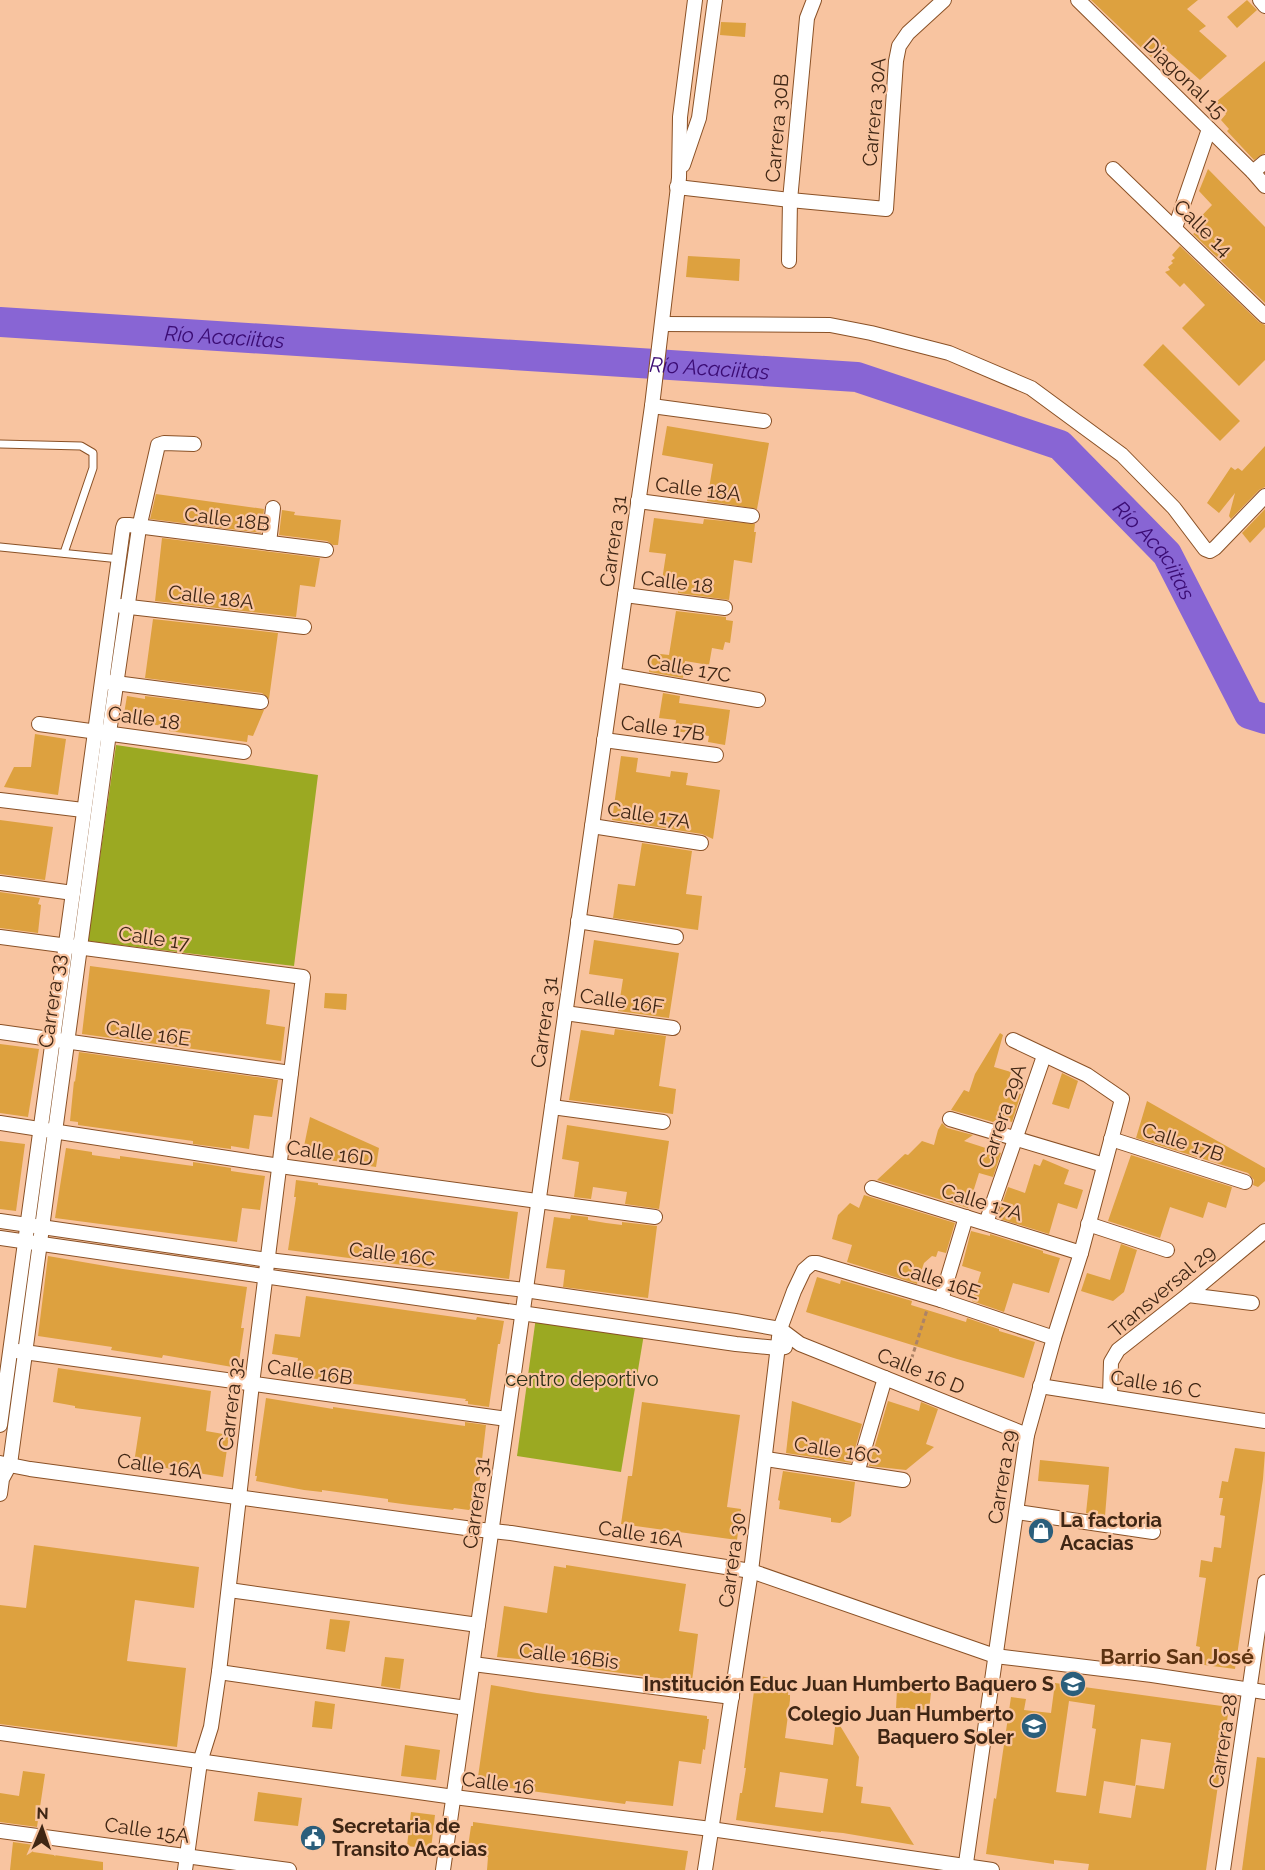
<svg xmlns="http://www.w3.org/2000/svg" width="1265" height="1870" viewBox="0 0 1265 1870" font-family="Raleway,sans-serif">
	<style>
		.green { fill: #9ba922 }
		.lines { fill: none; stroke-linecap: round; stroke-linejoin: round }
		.river { stroke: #8865d4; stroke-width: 30 }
		.building { fill: #dda13f; fill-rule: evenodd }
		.service-casing { stroke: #8a5126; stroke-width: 9 }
		.minor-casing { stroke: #8a5126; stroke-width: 16 }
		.path { stroke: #ac8367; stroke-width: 3; stroke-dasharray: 4.5 3; stroke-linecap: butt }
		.service { stroke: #fff; stroke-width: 7 }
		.minor { stroke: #fff; stroke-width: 14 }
		.labels { text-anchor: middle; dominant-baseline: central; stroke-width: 4.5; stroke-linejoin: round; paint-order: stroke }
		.street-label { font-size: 20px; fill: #3f2614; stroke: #f8c4a0 }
		.park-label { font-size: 20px; fill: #2b2f17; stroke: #f8c4a0 }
		.poi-label { font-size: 20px; font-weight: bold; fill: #3f2614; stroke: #f8c4a0; text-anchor: start }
		.water-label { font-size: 21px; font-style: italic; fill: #3b0c74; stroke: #f8c4a0 }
		.neighbourhood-label { font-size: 21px; font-weight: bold; fill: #5d3311; stroke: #f8c4a0 }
	</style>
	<rect width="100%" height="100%" fill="#f8c4a0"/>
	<g class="green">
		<polygon points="116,745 318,775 294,966 88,941"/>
		<polygon points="536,1317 644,1334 621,1472 517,1456"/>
	</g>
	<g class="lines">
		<path class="river" id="s1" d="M0,322L857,377L1060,445L1167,554L1249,714L1265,719"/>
	</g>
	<g class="building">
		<polygon points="1091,0 1198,0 1187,9 1206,26 1199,31 1227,56 1200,80 1165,49 1153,59"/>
		<polygon points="1247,0 1257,10 1237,28 1227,17"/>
		<polygon points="721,22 746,23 745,37 720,35"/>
		<polygon points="1265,61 1265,153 1254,160 1227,131 1229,129 1221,120 1226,114 1216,102"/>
		<polygon points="1208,169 1265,227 1265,303 1193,234 1197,231 1192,226 1212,205 1199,191"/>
		<polygon points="1180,246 1259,322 1265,325 1265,360 1239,386 1182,328 1205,305 1184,283 1180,287 1165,272 1170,270 1168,267 1173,263 1171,261 1175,258 1172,255"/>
		<polygon points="688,256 740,259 739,281 686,277"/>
		<polygon points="1163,344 1240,421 1220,441 1143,365"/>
		<polygon points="667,426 769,443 757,509 707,501 713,464 662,455"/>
		<polygon points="1265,446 1265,487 1259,490 1231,519 1229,516 1235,493 1219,513 1207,503 1231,467 1235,470 1238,468 1242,471"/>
		<polygon points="156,494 264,509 261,533 150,519"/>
		<polygon points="1265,509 1265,527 1250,543 1242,533"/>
		<polygon points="282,510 295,512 294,515 341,520 338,545 333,545 327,541 279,535"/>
		<polygon points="654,518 703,524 704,519 755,524 754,532 756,532 752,563 734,560 729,600 678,593 678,590 661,587 666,554 649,552"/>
		<polygon points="162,538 320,558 315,587 300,585 296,617 155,601"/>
		<polygon points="676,611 726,617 726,620 733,621 730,643 725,642 723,650 712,648 709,665 685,661 683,678 649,672 652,653 669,655"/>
		<polygon points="153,619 278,633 269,699 262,693 145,678"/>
		<polygon points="663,693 680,696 679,703 730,710 725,745 708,742 709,736 675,731 676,720 659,718"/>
		<polygon points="127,696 145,699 145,696 264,710 253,736 248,735 247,742 169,731 170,727 123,720"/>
		<polygon points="35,734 66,739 58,795 4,787 14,767 31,767"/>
		<polygon points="621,756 638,758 636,772 670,777 671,771 688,773 686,785 720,790 713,839 702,834 612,820"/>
		<polygon points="0,820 53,827 45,880 0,874"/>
		<polygon points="642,843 692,851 686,894 702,896 698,930 613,918 618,884 635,886"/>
		<polygon points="0,892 40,898 38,904 41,905 38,933 0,928"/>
		<polygon points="594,940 679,953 669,1018 618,1011 623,979 589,974"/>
		<polygon points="90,966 270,990 266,1024 285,1027 281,1061 82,1034"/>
		<polygon points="325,993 347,994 346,1010 324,1008"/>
		<polygon points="615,1029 666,1036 659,1086 676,1089 673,1114 569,1100 581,1030 614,1035"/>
		<polygon points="1000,1033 1003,1035 994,1067 1011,1072 1006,1089 1021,1094 1012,1122 999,1118 993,1122 951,1110 964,1090 969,1092 975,1074"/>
		<polygon points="0,1044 39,1049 28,1117 0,1113"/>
		<polygon points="79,1052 278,1080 272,1117 254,1115 249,1149 231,1146 231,1149 193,1144 193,1141 78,1125 78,1122 70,1121 74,1081 75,1082"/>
		<polygon points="1062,1073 1078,1081 1069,1109 1052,1104"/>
		<polygon points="1147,1101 1265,1168 1265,1181 1258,1187 1253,1185 1254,1180 1248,1173 1136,1138"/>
		<polygon points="310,1117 379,1148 376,1167 302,1156"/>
		<polygon points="942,1123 947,1128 973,1135 964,1141 1001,1153 993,1177 979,1173 968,1208 877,1180 905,1154 908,1155 922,1141 934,1145 938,1130"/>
		<polygon points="567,1125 669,1141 659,1209 625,1204 627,1192 593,1187 591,1199 574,1197 579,1162 562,1159"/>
		<polygon points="0,1141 25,1144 16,1211 0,1209"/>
		<polygon points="66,1148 92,1152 92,1155 120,1159 120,1156 193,1166 193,1162 231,1168 231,1171 265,1176 260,1210 242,1208 237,1242 55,1218"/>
		<polygon points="1131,1155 1232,1187 1226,1208 1208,1202 1203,1218 1170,1207 1160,1238 1108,1221"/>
		<polygon points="1043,1159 1069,1170 1064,1184 1083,1190 1077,1209 1058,1203 1049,1234 997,1218 1008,1187 1025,1193 1034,1164 1040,1166"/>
		<polygon points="296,1180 318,1183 318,1185 518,1212 509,1279 288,1250 296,1197 294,1197"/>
		<polygon points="864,1195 955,1223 946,1253 938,1251 936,1257 932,1256 924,1263 917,1284 847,1262 852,1245 832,1239 838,1215 850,1203 859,1208"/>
		<polygon points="571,1215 588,1217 588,1220 606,1223 622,1225 622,1222 657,1226 648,1298 563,1287 565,1270 546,1268 554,1217 570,1219"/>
		<polygon points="971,1231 990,1236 990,1234 1043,1251 1043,1253 1060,1258 1049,1293 1013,1283 1004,1312 972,1301 981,1272 962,1266"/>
		<polygon points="1121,1244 1137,1250 1124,1292 1113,1301 1081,1291 1087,1273 1110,1280"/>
		<polygon points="48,1256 123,1269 247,1287 241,1328 244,1328 238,1368 163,1355 162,1358 111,1350 112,1347 38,1336"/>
		<polygon points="817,1277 840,1284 841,1280 912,1301 911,1305 966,1322 967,1318 999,1329 999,1331 1035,1342 1024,1378 957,1359 806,1312"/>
		<polygon points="306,1296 476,1320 477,1317 504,1321 500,1344 498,1344 489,1407 468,1404 468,1401 465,1401 466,1399 295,1376 298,1358 272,1354 275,1334 300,1337"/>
		<polygon points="58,1368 211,1391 206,1431 229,1435 223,1477 134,1463 141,1417 75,1408 75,1406 53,1402"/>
		<polygon points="266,1398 333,1409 333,1407 465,1426 465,1422 486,1425 476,1511 454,1508 453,1510 410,1505 388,1502 388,1499 322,1490 322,1492 304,1490 256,1481 257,1476 255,1476"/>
		<polygon points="792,1401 862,1424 851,1463 786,1453"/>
		<polygon points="888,1401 919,1411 921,1402 938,1409 926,1444 934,1447 906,1470 869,1466"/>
		<polygon points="642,1402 740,1415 727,1507 741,1509 737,1540 621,1524 628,1476 632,1476"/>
		<polygon points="1235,1448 1265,1452 1263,1479 1235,1669 1197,1664 1200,1647 1196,1646 1206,1578 1199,1577 1201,1560 1212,1562 1214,1547 1221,1548 1225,1516 1220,1515 1223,1498 1219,1498 1222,1481 1228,1482"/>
		<polygon points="1040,1460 1109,1467 1105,1516 1086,1513 1089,1485 1038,1481"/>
		<polygon points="783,1471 855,1482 851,1516 840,1523 831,1522 831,1518 779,1509 780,1501 778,1500"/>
		<polygon points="34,1545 199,1567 194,1608 135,1600 127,1661 186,1668 177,1747 0,1724 0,1605 26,1608"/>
		<polygon points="566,1565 686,1584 679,1631 698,1634 692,1681 680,1679 680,1681 591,1669 571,1665 572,1661 541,1657 540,1661 497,1657 504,1606 547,1613 554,1566 566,1568"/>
		<polygon points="330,1619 350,1621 345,1652 326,1649"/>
		<polygon points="385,1657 404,1659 400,1689 381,1686"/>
		<path d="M758,1676L774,1678L773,1682L789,1684L788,1695H790V1700L785,1738L833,1745L836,1719L859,1757L856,1786L863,1787L861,1803L890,1807L914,1845L843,1833L821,1831V1832L736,1820L740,1793H742L746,1768H744L754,1691H756ZM780,1772L828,1779L823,1813L775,1807Z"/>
		<path d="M1055,1683L1229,1707L1206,1870H1088L1089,1864L1054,1860V1864L986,1854L994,1798L996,1799L1011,1697L1026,1699L1024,1710L1051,1713ZM1069,1701L1095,1705L1092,1728L1096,1729L1086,1796L1056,1792ZM1141,1739L1171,1743L1164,1789L1136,1785L1131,1818L1099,1813L1104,1781L1135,1786Z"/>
		<polygon points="491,1685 537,1693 707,1716 707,1719 709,1719 705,1750 703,1749 701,1764 679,1761 673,1806 626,1801 625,1804 502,1787 501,1789 487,1787 487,1784 477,1784"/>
		<polygon points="897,1690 931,1693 929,1710 896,1708"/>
		<polygon points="315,1701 335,1704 332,1729 312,1727"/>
		<polygon points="405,1745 440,1750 436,1780 401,1776"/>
		<polygon points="1257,1757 1265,1758 1265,1870 1242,1870"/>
		<polygon points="23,1771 45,1774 37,1827 0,1822 0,1793 19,1796"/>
		<polygon points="258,1792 302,1798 298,1826 254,1821"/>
		<polygon points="411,1812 435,1815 431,1849 407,1846"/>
		<polygon points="473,1822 688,1851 685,1870 487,1870 488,1857 467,1854 471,1826 473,1826"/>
		<polygon points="13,1842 34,1845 33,1852 103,1862 103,1870 10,1870"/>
	</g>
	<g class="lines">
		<g class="service-casing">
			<g id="service">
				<polyline points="0,444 81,446 93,453 93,468 64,553"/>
				<polyline points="0,547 120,559"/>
			</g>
		</g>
		<g class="minor-casing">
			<g id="minor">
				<polyline points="1078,0 1253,172 1265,186"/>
				<polyline points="1260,0 1265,6"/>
				<polyline points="683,165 699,118 715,0"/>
				<polyline points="1113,169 1265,316"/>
				<polyline points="1253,172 1265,162"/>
				<polyline points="677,187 790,200 886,209 896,61 899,46 908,33 944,0"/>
				<polyline points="1175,228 1209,129"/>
				<polyline points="789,261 790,200 807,18 814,0"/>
				<polyline points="662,324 830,325 871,333 949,353 1031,388 1122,455 1174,508 1205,549 1210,551 1215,548 1265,496"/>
				<polyline points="652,406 764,421"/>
				<polyline points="638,501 752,516"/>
				<polyline points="269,543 273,508"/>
				<polyline points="625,595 725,608"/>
				<polyline points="121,606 304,627"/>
				<polyline points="614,675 758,700"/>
				<polyline points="108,682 261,702"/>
				<polyline points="39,724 244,752"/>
				<polyline points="604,740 716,755"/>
				<polyline points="0,800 83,810"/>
				<polyline points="592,826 701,843"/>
				<polyline points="0,883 73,893"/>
				<polyline points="578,921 676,937"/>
				<polyline points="0,937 303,977 252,1384 219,1672 211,1727 200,1762 185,1870"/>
				<polyline points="565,1013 673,1028"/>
				<polyline points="0,1032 291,1073"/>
				<polyline points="552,1107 663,1122"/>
				<polyline points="950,1119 1104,1165"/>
				<polyline points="0,1123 280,1166 655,1217"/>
				<polyline points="1111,1139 1245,1182"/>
				<polyline points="872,1188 1081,1253"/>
				<polyline points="0,1221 268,1260 525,1290 735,1321 780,1329 800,1344 1027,1435"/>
				<polyline points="986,1223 1044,1056"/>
				<polyline points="1088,1224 1167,1250"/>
				<polyline points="0,1238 736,1344 778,1348 785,1347"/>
				<polyline points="1188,1295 1252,1303"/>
				<polyline points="941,1300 966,1217"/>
				<polyline points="17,1351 507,1419"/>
				<polyline points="1040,1386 1265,1421"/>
				<polyline points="1110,1396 1111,1362 1118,1350 1188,1295 1265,1231"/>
				<polyline points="0,1425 123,528 124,525 129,525 326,550"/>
				<polyline points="766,1459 903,1480"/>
				<polyline points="0,1463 30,1469 473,1529 511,1533 751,1571 995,1656 1152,1675 1265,1692"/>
				<polyline points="857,1473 885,1378"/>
				<polyline points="0,1494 2,1479 10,1464 109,733 139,528 158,445 164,443 194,444"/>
				<polyline points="1017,1512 1153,1532"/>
				<polyline points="229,1590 478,1625"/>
				<polyline points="473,1664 732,1697"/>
				<polyline points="219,1672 466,1708"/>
				<polyline points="0,1733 454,1797 711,1829 992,1870"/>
				<polyline points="0,1831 289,1870"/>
				<polyline points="443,1870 652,406 679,178 680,117 695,0"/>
				<polyline points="705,1870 751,1571 780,1329 794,1291 804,1270 812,1263 817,1263 941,1300 1054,1338"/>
				<polyline points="965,1870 1027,1435 1054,1338 1081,1253 1122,1099 1087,1075 1013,1040"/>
				<polyline points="1223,1870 1265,1582"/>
			</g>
		</g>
		<polyline class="path" points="907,1373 927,1310"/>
		<use href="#service" class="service"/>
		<use href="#minor" class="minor"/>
	</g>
	<defs>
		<g id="shop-disc" transform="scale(1.35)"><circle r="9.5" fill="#2b5e7b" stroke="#f8c4a0"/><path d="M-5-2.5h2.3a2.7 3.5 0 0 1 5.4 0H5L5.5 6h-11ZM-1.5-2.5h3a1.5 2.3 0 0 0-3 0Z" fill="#fff"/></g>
		<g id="school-disc" transform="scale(1.35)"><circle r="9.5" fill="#2b5e7b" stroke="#f8c4a0"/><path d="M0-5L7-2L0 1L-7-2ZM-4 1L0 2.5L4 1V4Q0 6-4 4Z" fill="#fff"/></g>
		<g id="university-disc" transform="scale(1.35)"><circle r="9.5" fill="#2b5e7b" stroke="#f8c4a0"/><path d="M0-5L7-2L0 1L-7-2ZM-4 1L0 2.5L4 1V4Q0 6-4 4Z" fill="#fff"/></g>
		<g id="civic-disc" transform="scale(1.35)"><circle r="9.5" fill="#2b5e7b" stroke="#f8c4a0"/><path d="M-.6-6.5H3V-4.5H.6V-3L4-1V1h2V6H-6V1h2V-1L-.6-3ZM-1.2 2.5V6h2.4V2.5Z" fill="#fff"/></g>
	</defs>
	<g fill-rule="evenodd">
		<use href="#shop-disc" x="1041" y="1531"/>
		<use href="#school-disc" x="1073" y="1684"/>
		<use href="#university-disc" x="1034" y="1726"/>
		<use href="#civic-disc" x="313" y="1838"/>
	</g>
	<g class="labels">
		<g class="street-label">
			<text transform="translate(1185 78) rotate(44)">Diagonal 15</text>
			<text transform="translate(874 112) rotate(-85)">Carrera 30A</text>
			<text transform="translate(777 128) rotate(-85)">Carrera 30B</text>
			<text transform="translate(1203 228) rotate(44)">Calle 14</text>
			<text transform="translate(698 489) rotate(7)">Calle 18A</text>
			<text transform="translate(227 519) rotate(7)">Calle 18B</text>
			<text transform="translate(613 541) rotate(-82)">Carrera 31</text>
			<text transform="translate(677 582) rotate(7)">Calle 18</text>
			<text transform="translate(211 597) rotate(7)">Calle 18A</text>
			<text transform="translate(689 668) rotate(10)">Calle 17C</text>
			<text transform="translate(144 718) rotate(8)">Calle 18</text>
			<text transform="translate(663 728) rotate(8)">Calle 17B</text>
			<text transform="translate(649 815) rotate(9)">Calle 17A</text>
			<text transform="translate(154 938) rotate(8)">Calle 17</text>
			<text transform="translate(52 1001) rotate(-82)">Carrera 33</text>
			<text transform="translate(622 1001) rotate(8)">Calle 16F</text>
			<text transform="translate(544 1022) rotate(-82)">Carrera 31</text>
			<text transform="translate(148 1033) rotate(8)">Calle 16E</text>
			<text transform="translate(1002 1116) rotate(-71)">Carrera 29A</text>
			<text transform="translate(1183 1142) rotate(18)">Calle 17B</text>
			<text transform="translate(330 1153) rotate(8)">Calle 16D</text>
			<text transform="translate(982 1202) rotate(17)">Calle 17A</text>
			<text transform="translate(392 1254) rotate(7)">Calle 16C</text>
			<text transform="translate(939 1280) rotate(18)">Calle 16E</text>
			<text transform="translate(1162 1291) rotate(-40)">Transversal 29</text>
			<text transform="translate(921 1371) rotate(22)">Calle 16 D</text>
			<text transform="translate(310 1372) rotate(8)">Calle 16B</text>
			<text transform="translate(1156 1384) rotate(9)">Calle 16 C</text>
			<text transform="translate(231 1404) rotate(-83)">Carrera 32</text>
			<text transform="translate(837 1450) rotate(9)">Calle 16C</text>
			<text transform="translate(160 1466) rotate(8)">Calle 16A</text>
			<text transform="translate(1002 1477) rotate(-81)">Carrera 29</text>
			<text transform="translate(476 1503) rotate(-82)">Carrera 31</text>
			<text transform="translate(641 1534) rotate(9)">Calle 16A</text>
			<text transform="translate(732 1560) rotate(-82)">Carrera 30</text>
			<text transform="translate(569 1656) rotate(7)">Calle 16Bis</text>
			<text transform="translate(1223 1741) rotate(-81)">Carrera 28</text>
			<text transform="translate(498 1783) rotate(7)">Calle 16</text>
			<text transform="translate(147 1830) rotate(8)">Calle 15A</text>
		</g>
		<g class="park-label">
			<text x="582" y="1379">centro deportivo</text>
		</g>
		<g class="poi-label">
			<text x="1060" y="1520">La factoria<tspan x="1060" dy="23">Acacias</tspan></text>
			<text x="1054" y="1684" text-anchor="end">Institución Educ Juan Humberto Baquero S</text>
			<text x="1014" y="1714" text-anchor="end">Colegio Juan Humberto<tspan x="1014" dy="23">Baquero Soler</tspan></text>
			<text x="332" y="1826">Secretaria de<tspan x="332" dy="23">Transito Acacias</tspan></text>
		</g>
		<g class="water-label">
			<text stroke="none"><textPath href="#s1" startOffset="225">Río Acaciitas</textPath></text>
			<text stroke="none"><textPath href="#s1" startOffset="711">Río Acaciitas</textPath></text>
			<text stroke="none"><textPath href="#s1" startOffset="1215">Río Acaciitas</textPath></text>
		</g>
		<g class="neighbourhood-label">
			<text x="1177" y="1656">Barrio San José</text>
		</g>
	</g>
	<g transform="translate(42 1828) rotate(2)" stroke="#f8c4a0" stroke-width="4.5" paint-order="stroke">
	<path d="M0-4.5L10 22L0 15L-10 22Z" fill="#3f2614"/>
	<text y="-9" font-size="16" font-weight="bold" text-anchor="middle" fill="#3f2614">N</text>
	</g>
</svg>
